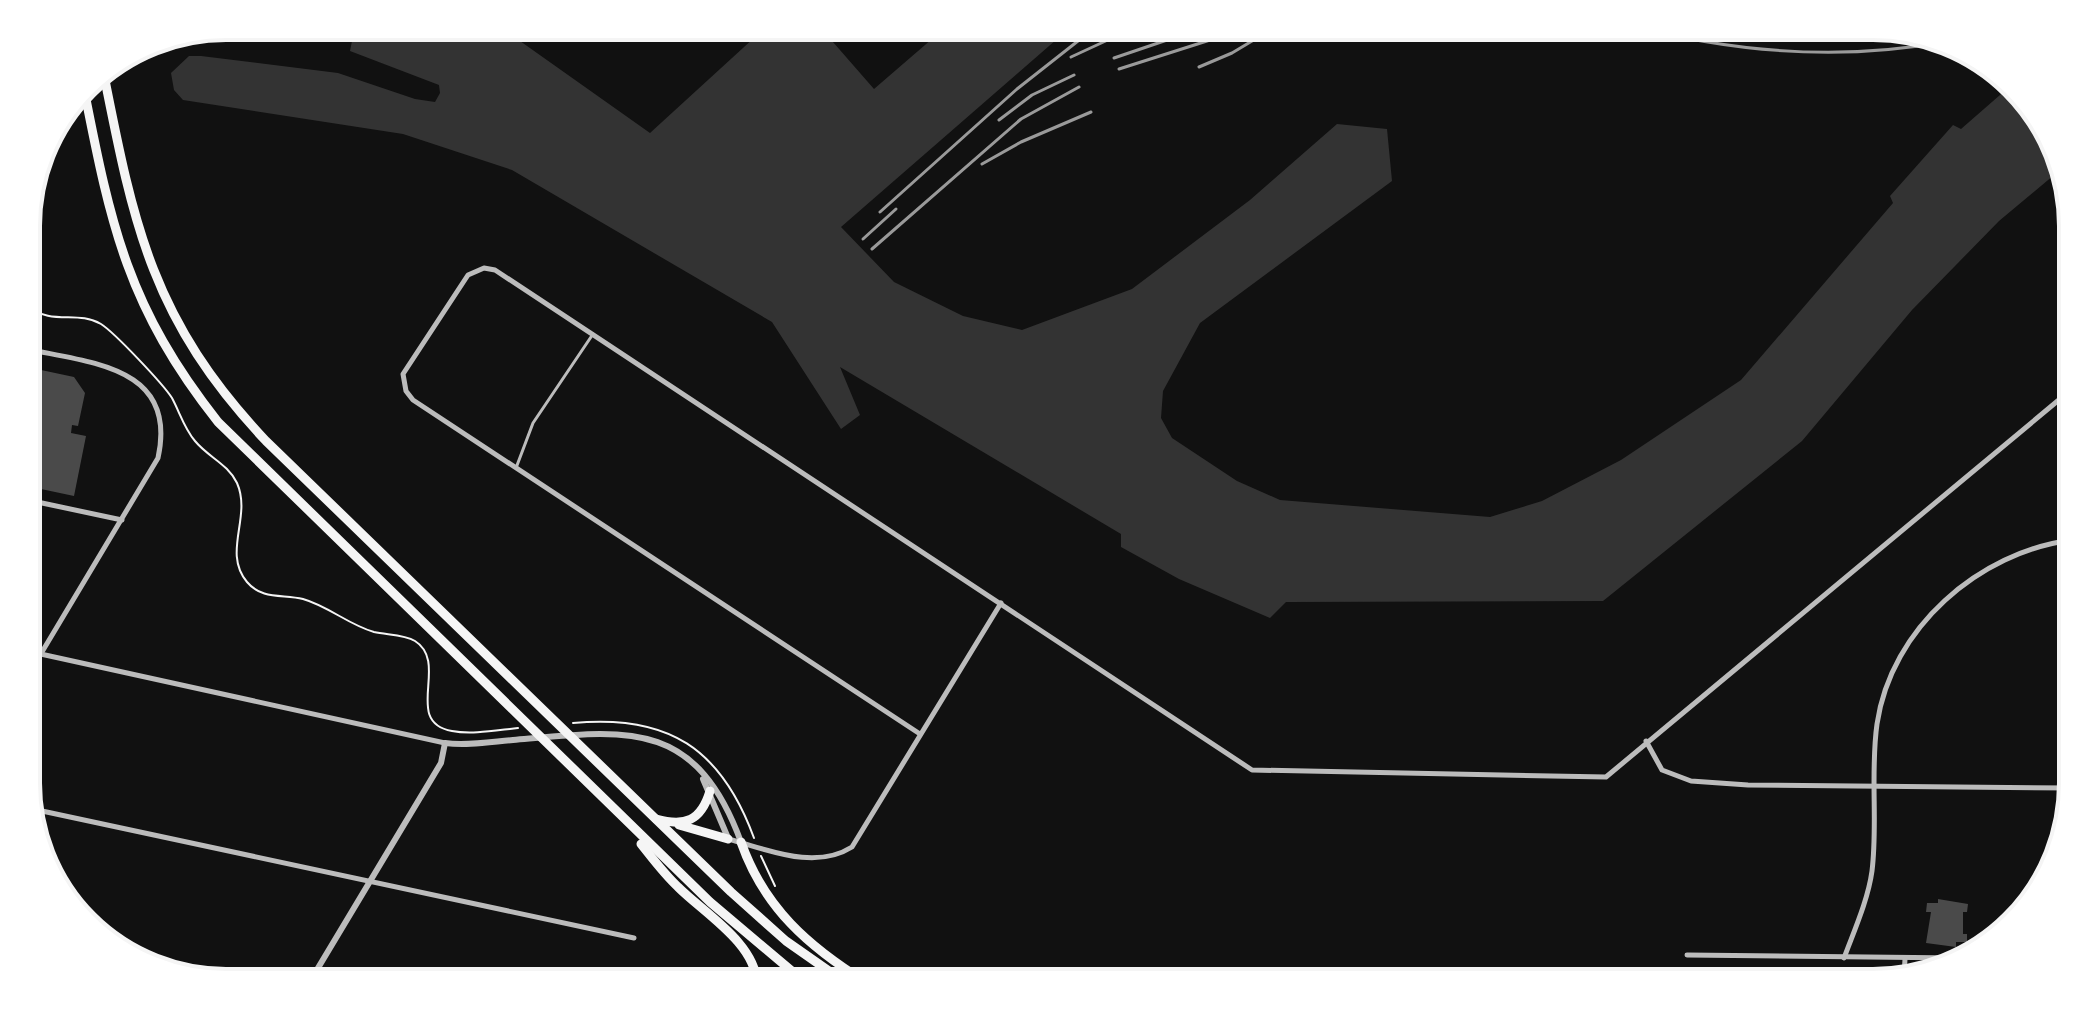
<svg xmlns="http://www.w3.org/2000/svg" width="2099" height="1009" viewBox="0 0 2099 1009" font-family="Ubuntu,sans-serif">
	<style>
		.water { fill: #333 }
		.building { fill: #4a4a4a }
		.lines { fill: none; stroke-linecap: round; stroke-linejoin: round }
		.path { stroke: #f5f5f5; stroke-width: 2 }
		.service { stroke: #bcbcbc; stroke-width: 3 }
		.minor { stroke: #bcbcbc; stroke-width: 5 }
		.tertiary { stroke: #bcbcbc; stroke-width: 6 }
		.motorway { stroke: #f5f5f5; stroke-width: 9 }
		.rail { stroke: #9a9a9a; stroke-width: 3 }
		.rim { fill: none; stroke: #f5f5f5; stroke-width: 4 }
	</style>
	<rect width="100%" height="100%" fill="#111"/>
	<polygon class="water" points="355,26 499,26 650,133 767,26 819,26 874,89 947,26 1072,26 841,227 894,282 963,316 1022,330 1132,289 1250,200 1337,124 1387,129 1392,181 1200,323 1163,391 1161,418 1172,438 1237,481 1280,500 1490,517 1542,501 1621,460 1741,380 1893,203 1890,196 1953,125 1961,129 2008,88 2039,114 2060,170 1999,221 1912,310 1802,441 1603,601 1286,602 1270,618 1179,579 1121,547 1121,534 840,367 860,415 841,429 772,322 512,170 403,134 183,100 174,90 171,73 189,56 201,56 338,73 415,99 435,102 440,93 439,85 350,51"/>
	<g class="building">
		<polygon points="27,367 74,377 85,393 78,426 72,425 71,433 86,436 74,496 41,489 39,498 27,495"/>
		<polygon points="27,604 40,607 35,626 27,624"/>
		<polygon points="1938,899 1968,904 1967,912 1963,912 1963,934 1967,934 1967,942 1956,942 1956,947 1926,943 1931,912 1926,912 1927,903 1938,903"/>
	</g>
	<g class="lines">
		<g class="path">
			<path d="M27,306C53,326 77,310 101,324C115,333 163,384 172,398C180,413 184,428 195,441C208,457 228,464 237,483C252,517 222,552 247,582C262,600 283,594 303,599C328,606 349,625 374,632C387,635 404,634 415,641C450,663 402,722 452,731C472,735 498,730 518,728"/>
			<path d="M573,723C668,714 721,748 754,838"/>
			<polyline points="761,856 775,886"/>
			<polyline points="873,975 886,983"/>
			<path d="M1795,983C1822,975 1860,959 1887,976L1888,982"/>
		</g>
		<polyline class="service" points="516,468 533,423 593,334"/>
		<g class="minor">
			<path d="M27,349C92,363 178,367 158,458L27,677"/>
			<polyline points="42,503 122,520"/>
			<polyline points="27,651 445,743"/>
			<polyline points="920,734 413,400 406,391 403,374 468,275 484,268 495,270 1252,770 1606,777 2072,389"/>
			<polyline points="1646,741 1662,770 1691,781 1748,785 2072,788"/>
			<polyline points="28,808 634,938"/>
			<path d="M728,839C767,849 814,871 852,847L1001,603"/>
			<polyline points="1687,955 1958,958"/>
			<path d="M1844,958C1854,931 1868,900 1872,871C1878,823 1870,773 1877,724C1891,628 1979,552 2072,540"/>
			<polyline points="1904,976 1905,959"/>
		</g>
		<g class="tertiary">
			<polyline points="703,779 728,838"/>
			<path d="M309,983L441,763L445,743C467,746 490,742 513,740C626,730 695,717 741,842"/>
		</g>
		<g class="motorway">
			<path d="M103,70C134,227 152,320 266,441L731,892L786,941L846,983"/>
			<path d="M84,89C111,227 128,308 218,422L710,902L806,983"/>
			<path d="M656,819C685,827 701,821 710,791"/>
			<polyline points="679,825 728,839"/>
			<path d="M741,842C764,908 809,947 867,983"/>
			<path d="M641,844C653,859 664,874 678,887C704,913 755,943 757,983"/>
		</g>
		<g class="rail">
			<path d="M1632,26C1733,52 1840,61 1943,42"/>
			<polyline points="1703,26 1722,26"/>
			<polyline points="1180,36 1205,26"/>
			<polyline points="1071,57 1138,26"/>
			<polyline points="1114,58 1167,40"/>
			<polyline points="1199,67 1232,53 1277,26"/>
			<polyline points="1119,69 1254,26"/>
			<polyline points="999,120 1032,95 1074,75"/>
			<polyline points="982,164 1021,142 1091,112"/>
			<polyline points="880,212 1017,89 1097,26"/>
			<polyline points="863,239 896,209"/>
			<polyline points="872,249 1021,119 1079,87"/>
		</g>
	</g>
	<path d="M0 0H2099V1009H0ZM226 40H1873A186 186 0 0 1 2059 226V783A186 186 0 0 1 1873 969H226A186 186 0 0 1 40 783V226A186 186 0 0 1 226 40Z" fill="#fff" fill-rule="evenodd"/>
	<path class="rim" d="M226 40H1873A186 186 0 0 1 2059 226V783A186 186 0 0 1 1873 969H226A186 186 0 0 1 40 783V226A186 186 0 0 1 226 40Z"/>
</svg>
